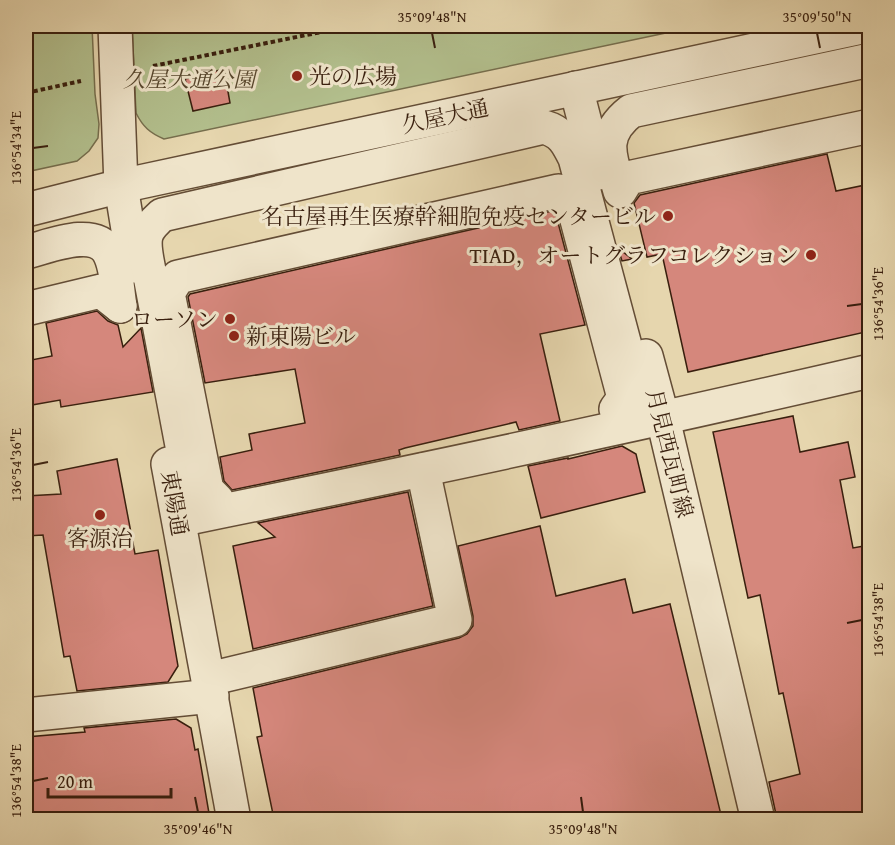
<svg xmlns="http://www.w3.org/2000/svg" width="895" height="845" viewBox="0 0 895 845" font-family="'Gentium Book Plus','Noto Serif JP',serif">
	<style>
		.green { fill: #b2be8c; stroke: #766e4d; stroke-width: 1.5 }
		.building { fill: #d5877c; stroke: #391f0e; stroke-width: 1.5 }
		.lines { fill: none; stroke-linecap: round; stroke-linejoin: round }
		.minor-casing { stroke: #644d36; stroke-width: 36 }
		.path { stroke: #391f0e; stroke-width: 4; stroke-dasharray: 4.5 3; stroke-linecap: butt }
		.minor { stroke: #efe4ca; stroke-width: 33 }
		.ticks { fill: none; stroke: #391f0e; stroke-width: 2 }
		.poi-dot { fill: #8f2418; stroke: #efe4ca; stroke-width: 2 }
		.labels { text-anchor: middle; dominant-baseline: central; stroke-width: 6; stroke-linejoin: round; paint-order: stroke }
		.poi-label { font-size: 22px; fill: #391f0e; stroke: #efe4ca; text-anchor: end }
		.park-label { font-size: 22px; font-style: italic; fill: #57472e; stroke: #efe4ca }
		.street-label { font-size: 22px; fill: #391f0e; stroke: #efe4ca }
		.neatline { fill: none; stroke: #391f0e; stroke-width: 2 }
		.ticks-label { font-size: 15px; text-anchor: middle; fill: #391f0e }
	</style>
	<rect width="100%" height="100%" fill="#e6d6ae"/>
	<filter id="stains"><feTurbulence type="fractalNoise" baseFrequency=".00333" numOctaves="4"/><feColorMatrix values="0 0 0 0 .2 0 0 0 0 .09 0 0 0 0 .02 0 0 0 .5 -.17"/></filter>
	<radialGradient id="worn" r=".72"><stop offset=".6" stop-color="#630" stop-opacity="0"/><stop offset="1" stop-color="#630" stop-opacity=".3"/></radialGradient>
	<g class="green">
		<polygon points="26,26 92,26 95,94 99,124 98,138 89,151 77,161 26,172"/>
		<path d="M132,26H699L164,139C150,133 143,127 136,113Z"/>
	</g>
	<g class="building">
		<polygon points="224,69 230,103 193,111 185,79"/>
		<polygon points="827,154 836,191 870,184 870,331 688,372 662,254 647,257 634,203 640,195"/>
		<polygon points="552,211 556,215 585,325 540,334 560,421 519,430 516,422 405,448 399,450 400,455 232,490 224,481 220,457 252,450 249,434 305,423 295,369 205,383 188,297 190,294"/>
		<polygon points="618,248 632,259 622,261"/>
		<polygon points="97,311 108,321 118,325 123,347 141,328 153,392 61,407 60,400 26,406 26,361 52,356 46,323"/>
		<polygon points="793,416 800,452 848,442 855,477 840,480 853,548 870,545 870,819 777,819 769,782 800,774 783,693 779,694 760,595 748,598 713,432"/>
		<polygon points="622,446 636,454 645,492 541,518 528,466 568,458 568,459"/>
		<polygon points="117,459 135,554 158,550 178,666 168,682 77,691 70,656 64,657 43,535 26,536 26,496 61,494 57,471"/>
		<polygon points="408,492 433,606 253,649 233,546 275,537 258,523"/>
		<polygon points="540,526 556,596 625,579 633,613 670,604 722,819 274,819 257,737 262,736 253,688 459,638 467,634 473,626 473,616 458,546"/>
		<polygon points="176,719 191,728 195,750 198,749 210,819 26,819 26,737 85,732 84,728"/>
	</g>
	<g class="lines">
		<g class="minor-casing">
			<g id="minor">
				<polyline points="115,26 121,186 134,266"/>
				<path d="M870,60L631,111C599,136 610,157 620,191L628,178L870,126"/>
				<polyline points="576,88 598,173"/>
				<path d="M544,127C562,132 567,142 575,158L636,387C634,402 629,406 616,409L624,398L573,205L558,191L178,277L168,293L207,490L217,500C203,500 197,500 190,488L147,260C143,237 144,231 162,215Z"/>
				<polyline points="26,210 121,186 866,26"/>
				<path d="M26,252C48,247 93,227 108,251C117,266 117,289 120,306"/>
				<polyline points="26,309 101,291 120,306"/>
				<polyline points="646,356 663,419 758,820"/>
				<polyline points="168,464 234,820"/>
				<path d="M193,517C420,471 645,423 870,371"/>
				<polyline points="209,679 455,620 423,470"/>
				<polyline points="26,715 212,696"/>
			</g>
		</g>
		<g class="path">
			<polyline points="153,66 351,26"/>
			<polyline points="26,93 81,81"/>
		</g>
		<use href="#minor" class="minor"/>
	</g>
	<path class="ticks" d="M432,33L435,48M817,33L820,48M33,148L48,146M847,306L862,304M33,465L48,462M847,623L862,620M33,781L48,778M195,797L198,812M581,797L583,812"/>
	<g class="poi-dot">
		<circle cx="297" cy="76" r="6"/>
		<circle cx="668" cy="216" r="6"/>
		<circle cx="811" cy="255" r="6"/>
		<circle cx="230" cy="319" r="6"/>
		<circle cx="234" cy="336" r="6"/>
		<circle cx="100" cy="515" r="6"/>
	</g>
	<g class="labels">
		<g class="poi-label">
			<text x="309" y="76" text-anchor="start">光の広場</text>
			<text x="656" y="216">名古屋再生医療幹細胞免疫センタービル</text>
			<text x="799" y="255">TIAD，オートグラフコレクション</text>
			<text x="218" y="319">ローソン</text>
			<text x="246" y="336" text-anchor="start">新東陽ビル</text>
			<text x="100" y="538" text-anchor="middle">客源治</text>
		</g>
		<g class="park-label">
			<text x="189" y="79">久屋大通公園</text>
		</g>
		<g class="street-label">
			<text transform="translate(445 116) rotate(-12)">久屋大通</text>
			<text transform="translate(670 453) rotate(76)">月見西瓦町線</text>
			<text transform="translate(175 503) rotate(80)">東陽通</text>
		</g>
	</g>
	<rect width="895" height="845" fill="none" stroke="#e6d6ae" stroke-width="66"/>
	<path d="M48 788v9h123v-9" fill="none" stroke="#391f0e" stroke-width="3"/>
	<text x="57" y="788" font-size="18" fill="#391f0e" stroke="#efe4ca" stroke-width="4.5" paint-order="stroke">20 m</text>
	<rect x="33" y="33" width="829" height="779" class="neatline"/>
	<g class="ticks-label">
		<text x="432" y="22">35°09'48"N</text>
		<text x="817" y="22">35°09'50"N</text>
		<text transform="translate(16 148) rotate(-90)" y="5">136°54'34"E</text>
		<text transform="translate(878 304) rotate(-90)" y="5">136°54'36"E</text>
		<text transform="translate(16 465) rotate(-90)" y="5">136°54'36"E</text>
		<text transform="translate(878 620) rotate(-90)" y="5">136°54'38"E</text>
		<text transform="translate(16 781) rotate(-90)" y="5">136°54'38"E</text>
		<text x="198" y="834">35°09'46"N</text>
		<text x="583" y="834">35°09'48"N</text>
	</g>
	<rect width="100%" height="100%" filter="url(#stains)"/>
	<rect width="100%" height="100%" fill="url(#worn)"/>
</svg>
